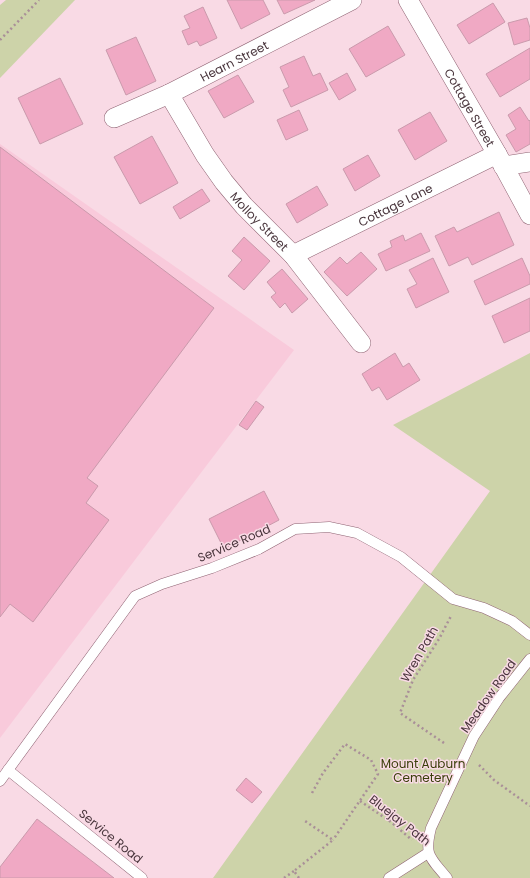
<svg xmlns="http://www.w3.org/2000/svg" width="530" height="878" viewBox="0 0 530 878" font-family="Poppins,sans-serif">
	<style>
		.built { fill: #f9cadb }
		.green { fill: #cdd3a9 }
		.building { fill: #f0a9c4; stroke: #ca9aac }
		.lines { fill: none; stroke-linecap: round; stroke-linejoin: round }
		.lane-casing { stroke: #8f6373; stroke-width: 11 }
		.street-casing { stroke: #8f6373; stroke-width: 20 }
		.path { stroke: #a98f98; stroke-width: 2.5; stroke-dasharray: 2 3; stroke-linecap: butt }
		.lane { stroke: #fff; stroke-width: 10 }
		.street { stroke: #fff; stroke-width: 19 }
		.labels { text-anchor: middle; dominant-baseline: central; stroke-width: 3; stroke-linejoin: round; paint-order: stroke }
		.street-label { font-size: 12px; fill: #49353c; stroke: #f9dae5 }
		.park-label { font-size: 12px; fill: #3a3f0a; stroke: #f9dae5 }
	</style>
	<rect width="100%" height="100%" fill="#f9dae5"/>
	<polygon class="built" points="0,144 294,350 0,738"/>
	<g class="green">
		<polygon points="6,0 75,0 0,78 0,5"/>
		<polygon points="530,353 530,878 213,878 490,491 393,425"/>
	</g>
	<g class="building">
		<polygon points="227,0 263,0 270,14 241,29"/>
		<polygon points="277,0 315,0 284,14"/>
		<polygon points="493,3 505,22 469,44 457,25"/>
		<polygon points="203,7 217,38 200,46 197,41 188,45 182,31 190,28 184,16"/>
		<polygon points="527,18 530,28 530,40 514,45 508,23"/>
		<polygon points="388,26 405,55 366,77 349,49"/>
		<polygon points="136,37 156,81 126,95 106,50"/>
		<polygon points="530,48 530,79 500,97 486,74"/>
		<polygon points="304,56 313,76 320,73 328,90 291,107 283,90 289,87 280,67"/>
		<polygon points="347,73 356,90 339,100 329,83"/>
		<polygon points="238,75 254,102 224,118 208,91"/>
		<polygon points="60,78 83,124 40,144 18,98"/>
		<polygon points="520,107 529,121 530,120 530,144 516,152 506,135 516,129 508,115"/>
		<polygon points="299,110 308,130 286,140 277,120"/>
		<polygon points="430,112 447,141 415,160 398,130"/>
		<polygon points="152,136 178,183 140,204 114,157"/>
		<polygon points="0,147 214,308 87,478 98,486 86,503 109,520 33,622 10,604 0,617"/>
		<polygon points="368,155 380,176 355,191 343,169"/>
		<polygon points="317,186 328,205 297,223 286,204"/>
		<polygon points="202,189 210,201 180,219 173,207"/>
		<polygon points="499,212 514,245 472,265 468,257 449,266 435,236 454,227 457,232"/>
		<polygon points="421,233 430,251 386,271 378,254 392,247 390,241 403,235 405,241"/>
		<polygon points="244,237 270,261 244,290 228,276 242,260 232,251"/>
		<polygon points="361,252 377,269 347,296 324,272 340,257 347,264"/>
		<polygon points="433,258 449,292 416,308 407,289 417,284 409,270"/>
		<polygon points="522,258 530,276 530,284 485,305 474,281"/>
		<polygon points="282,269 308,299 292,313 285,303 280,308 271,297 276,293 267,282"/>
		<polygon points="530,298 530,331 504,343 492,316"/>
		<polygon points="395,353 403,367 409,363 420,380 387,400 379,387 372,391 362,374"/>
		<polygon points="256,401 264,407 247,430 239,425"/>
		<polygon points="264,491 279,520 224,549 209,519"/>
		<polygon points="246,778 262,792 252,803 236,790"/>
		<polygon points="37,819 114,878 0,878 0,867"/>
	</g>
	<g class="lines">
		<g class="lane-casing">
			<g id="lane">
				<polyline points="8,770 142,878"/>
				<polyline points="0,781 135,596 162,584 212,568 259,549 295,529 329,527 357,533 401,557 453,599 484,608 512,621 530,635"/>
				<polyline points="389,878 428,853"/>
				<path d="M447,878C430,857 424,856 431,828L474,736L499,698L530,659"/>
			</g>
		</g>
		<g class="street-casing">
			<g id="street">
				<path id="s1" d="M408,0L497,154L530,215"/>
				<path id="s2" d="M169,94L205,155L224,182L244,206L293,255L361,343"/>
				<path id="s3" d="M114,118L169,94L352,0"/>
				<polyline points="503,166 530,162"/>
				<path id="s4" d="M293,255L497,154"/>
			</g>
		</g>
		<g class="path">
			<polyline points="0,40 39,0"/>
			<polyline points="444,743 400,713 413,680 439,639 451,616"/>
			<polyline points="479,765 494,780 530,806"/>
			<polyline points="312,793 323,773 345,744 371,760 378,774 333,840"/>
			<polyline points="360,801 391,822 412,840"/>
			<polyline points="284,878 294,871"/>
			<polyline points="299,878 294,871 333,840 305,821"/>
		</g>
		<use href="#lane" class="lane"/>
		<use href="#street" class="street"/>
	</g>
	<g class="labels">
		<g class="street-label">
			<text stroke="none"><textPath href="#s3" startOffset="133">Hearn Street</textPath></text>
			<text stroke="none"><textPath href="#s1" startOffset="124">Cottage Street</textPath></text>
			<text stroke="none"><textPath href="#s4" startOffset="114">Cottage Lane</textPath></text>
			<text stroke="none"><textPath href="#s2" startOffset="157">Molloy Street</textPath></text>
			<text transform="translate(234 543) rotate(-23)">Service Road</text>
			<text transform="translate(419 654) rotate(-60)">Wren Path</text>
			<text transform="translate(488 696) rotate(-55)">Meadow Road</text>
			<text transform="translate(400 820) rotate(38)">Bluejay Path</text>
			<text transform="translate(111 836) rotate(39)">Service Road</text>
		</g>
		<g class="park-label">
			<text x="423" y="763">Mount Auburn<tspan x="423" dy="14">Cemetery</tspan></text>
		</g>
	</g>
</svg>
